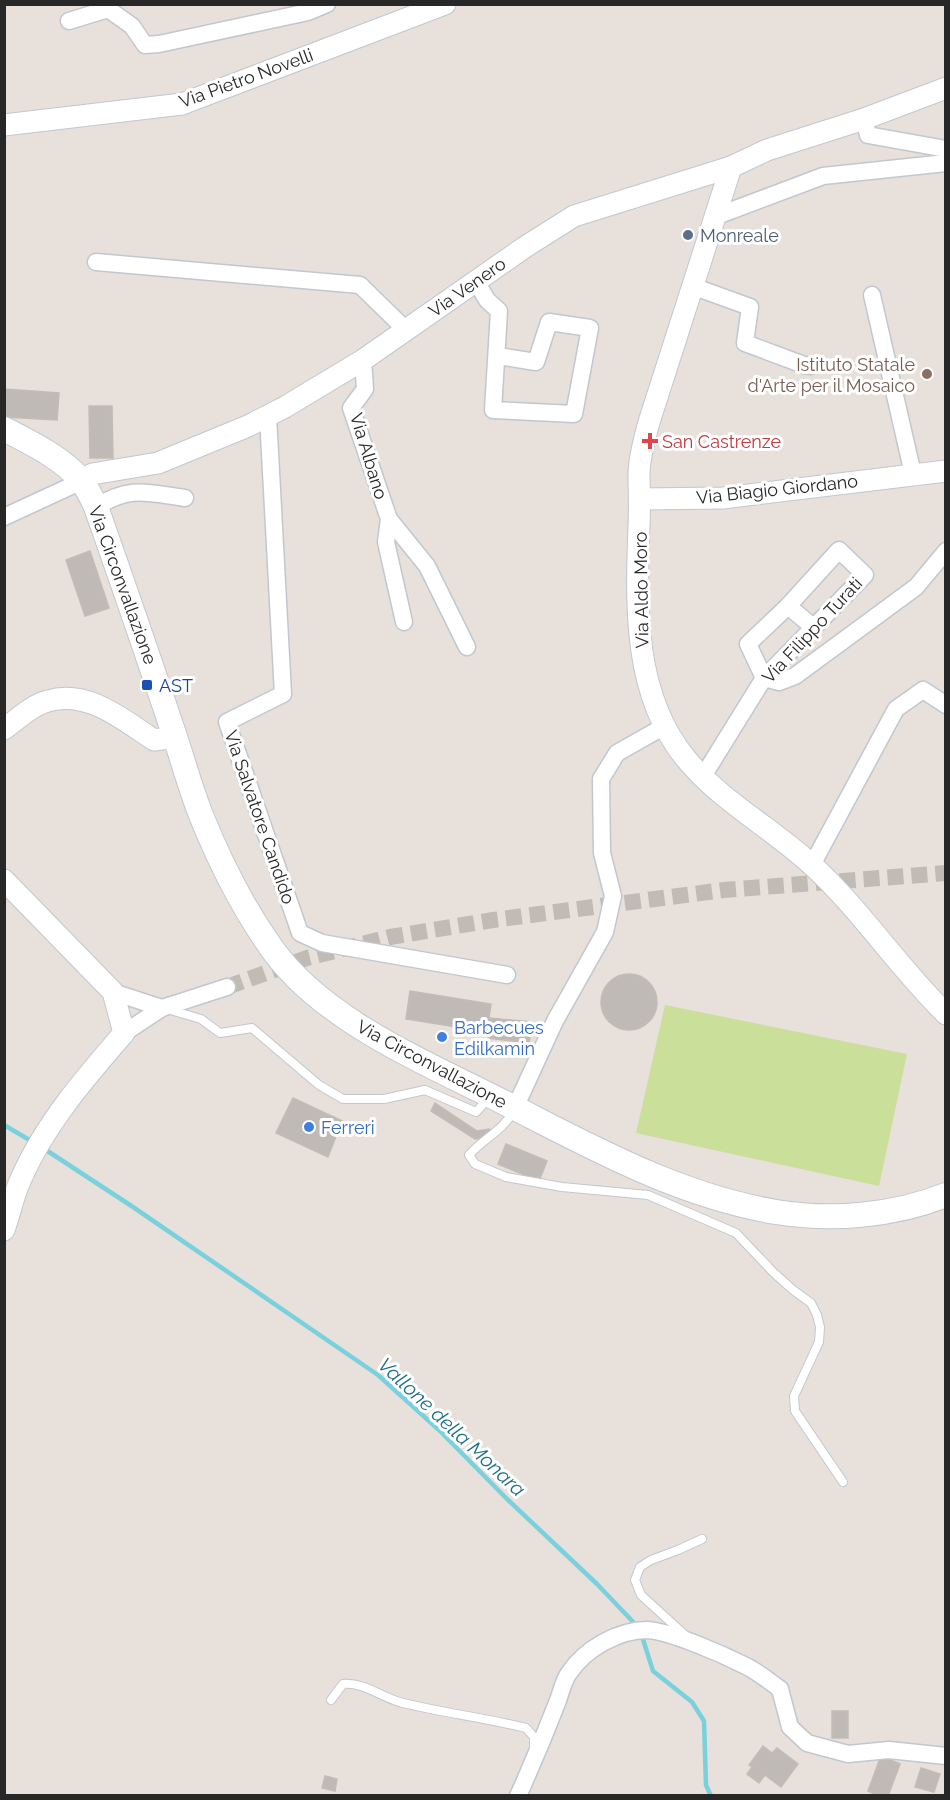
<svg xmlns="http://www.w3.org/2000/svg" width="950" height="1800" viewBox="0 0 950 1800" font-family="Raleway,sans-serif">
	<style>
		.pitch { fill: #cadf9a }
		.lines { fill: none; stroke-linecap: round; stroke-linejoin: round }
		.stream { stroke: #79d1de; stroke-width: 4.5 }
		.building { fill: #c0bab7; stroke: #c3bcb5; stroke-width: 1.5 }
		.minor-tunnel { stroke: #c1bbb6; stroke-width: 16; stroke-dasharray: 16 8; stroke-linecap: butt }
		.service-casing { stroke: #c2c7cf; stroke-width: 10 }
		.minor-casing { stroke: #c2c7cf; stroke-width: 19 }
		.tertiary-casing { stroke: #c2c7cf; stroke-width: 23 }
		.secondary-casing { stroke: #c2c7cf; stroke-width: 26 }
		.service { stroke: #fff; stroke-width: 8 }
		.minor { stroke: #fff; stroke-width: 16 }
		.tertiary { stroke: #fff; stroke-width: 21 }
		.secondary { stroke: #fff; stroke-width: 24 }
		.service-dot { fill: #5c6f8a; stroke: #fff; stroke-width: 2 }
		.education-dot { fill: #8d6e63; stroke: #fff; stroke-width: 2 }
		.health-dot { fill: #e0444e; stroke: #fff; stroke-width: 2 }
		.transit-dot { fill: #1a4fb4; stroke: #fff; stroke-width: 2 }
		.shop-dot { fill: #3f7fe0; stroke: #fff; stroke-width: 2 }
		.labels { text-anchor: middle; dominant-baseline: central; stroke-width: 6; stroke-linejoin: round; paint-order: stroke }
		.street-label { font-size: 18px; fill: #272727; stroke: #fff }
		.service-label { font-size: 18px; fill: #4e5e75; stroke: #fff; text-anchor: start }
		.education-label { font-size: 18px; fill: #785e54; stroke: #fff; text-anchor: end }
		.health-label { font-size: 18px; fill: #be3a42; stroke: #fff; text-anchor: start }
		.transit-label { font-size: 18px; fill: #164399; stroke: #fff; text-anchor: start }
		.shop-label { font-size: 18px; fill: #366cbe; stroke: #fff; text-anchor: start }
		.water-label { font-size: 20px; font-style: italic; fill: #1d6f85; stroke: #fff }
	</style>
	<rect width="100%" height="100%" fill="#e8e0da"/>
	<polygon class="pitch" points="665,1005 907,1054 879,1186 636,1133"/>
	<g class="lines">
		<g class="stream">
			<polyline points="4,1125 33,1142"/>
			<polyline points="43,1148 133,1207 378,1375 439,1430 506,1498 597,1584 637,1626"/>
			<polyline points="641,1633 653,1671 692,1702 704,1721 706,1785 711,1796"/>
		</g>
	</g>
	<g class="building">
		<polygon points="4,389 59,393 57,420 4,417"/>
		<polygon points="89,406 112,406 113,458 90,458"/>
		<polygon points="90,551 109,608 85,616 66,560"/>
		<circle cx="629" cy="1002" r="28"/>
		<polygon points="410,991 491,1004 487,1032 406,1019"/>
		<polygon points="490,1018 532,1022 529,1043 488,1038"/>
		<polygon points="293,1098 342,1121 328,1157 276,1133"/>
		<polygon points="435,1103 477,1131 489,1129 492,1134 485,1139 475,1139 431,1111"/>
		<polygon points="506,1144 547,1161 539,1181 498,1164"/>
		<rect x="832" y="1711" width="16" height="27"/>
		<polygon points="763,1746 772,1753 777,1748 798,1764 781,1787 765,1775 759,1783 747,1774 752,1767 749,1765"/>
		<polygon points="881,1756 900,1764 888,1796 879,1796 868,1791"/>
		<polygon points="921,1768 940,1774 934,1792 915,1787"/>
		<polygon points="325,1776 337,1779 335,1791 322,1788"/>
	</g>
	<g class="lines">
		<polyline class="minor-tunnel" points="227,987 307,958 390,937 493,920 724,890 946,873"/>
		<g class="service-casing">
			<g id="service">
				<polyline points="167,1009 201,1019 220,1033 252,1028 319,1085 343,1099 384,1099 425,1090 476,1112 489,1098"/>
				<path d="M514,1111C500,1133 485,1137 469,1155L475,1164L506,1177L562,1187L648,1195L736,1233L773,1272L793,1290L811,1303L817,1315L820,1327L819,1342L794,1396L795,1411L843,1482"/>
				<polyline points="686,1636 641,1595 635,1580 640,1567 651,1560 678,1550 702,1539"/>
				<path d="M331,1700L343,1684C365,1682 382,1698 403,1703C444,1713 486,1718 526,1728L534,1737V1748"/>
			</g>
		</g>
		<g class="minor-casing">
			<g id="minor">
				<polyline points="69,21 108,9 132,26 145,45 159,44 308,12 327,4"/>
				<polyline points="864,119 868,135 946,149"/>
				<polyline points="714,217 823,176 946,163"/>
				<polyline points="96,262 360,285 406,330"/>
				<polyline points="476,281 487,300 499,311 493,410 574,414 590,328 549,322 536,362 498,356"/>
				<polyline points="692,286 750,307 745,343 804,365 811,366"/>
				<polyline points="872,295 913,474"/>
				<polyline points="363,360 365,389 351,408 389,519 427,566 467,647"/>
				<polyline points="268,416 283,694 227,722 300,933 322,943 507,975"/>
				<path d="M96,507C131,485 147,493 185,498"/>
				<polyline points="4,517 82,481"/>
				<polyline points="389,519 386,542 404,622"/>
				<polyline points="788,606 813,627"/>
				<polyline points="702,778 764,678 865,575 839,550 788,606 748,644 764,678 779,682 795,676 916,587 946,551"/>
				<polyline points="812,865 896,709 923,690 946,705"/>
				<polyline points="113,992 162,1008"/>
				<polyline points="124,1033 162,1008 227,987"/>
				<polyline points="515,1108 555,1021 605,932 613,896 602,853 601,779 617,753 663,727"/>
				<path d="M518,1796C532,1765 545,1734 557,1703C561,1693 563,1681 569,1673C585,1649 618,1630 647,1630C670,1631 724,1655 746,1666C758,1672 769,1681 780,1689L790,1727L807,1743L848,1754L889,1750L946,1756"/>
			</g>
		</g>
		<g class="tertiary-casing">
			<g id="tertiary">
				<polyline points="4,125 182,104 445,4"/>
				<path d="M731,167L650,419C645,436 640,454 639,472C639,490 640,508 639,526C636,606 633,696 687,760C722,802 772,828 812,865C861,910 898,967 946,1014"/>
				<polyline points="82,481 92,474 158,463 248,426 285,407 363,360 525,247 574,216 731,167 767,150 864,119 946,88"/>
				<polyline points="640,499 723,498 946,471"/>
				<path d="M4,729C18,719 32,705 48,701C88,689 123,720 154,740L176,737"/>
				<path d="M4,880L113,992L124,1033C85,1078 44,1125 20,1181C13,1196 10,1214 4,1230"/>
			</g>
		</g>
		<g class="secondary-casing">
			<path id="secondary" d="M4,429C28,441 66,460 82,482C88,489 92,498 96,507C121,578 146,650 170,722C181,753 189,785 201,815C219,860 242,906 270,946C321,1020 425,1062 503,1102C592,1147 676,1195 776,1212C831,1221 893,1216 946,1195"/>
		</g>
		<use href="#service" class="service"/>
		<use href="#minor" class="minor"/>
		<use href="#tertiary" class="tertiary"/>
		<use href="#secondary" class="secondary"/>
	</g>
	<circle class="service-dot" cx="688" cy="235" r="6"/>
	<circle class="education-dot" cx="927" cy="374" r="6"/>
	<path class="health-dot" d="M647 432h6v6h6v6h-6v6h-6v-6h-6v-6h6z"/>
	<rect class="transit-dot" x="141" y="679" width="12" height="12" rx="3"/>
	<g class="shop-dot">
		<circle cx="442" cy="1037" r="6"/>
		<circle cx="309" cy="1127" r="6"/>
	</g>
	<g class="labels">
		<g class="street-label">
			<text transform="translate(246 78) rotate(-20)">Via Pietro Novelli</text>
			<text transform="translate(467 287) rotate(-35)">Via Venero</text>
			<text transform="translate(369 456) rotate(73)">Via Albano</text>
			<text transform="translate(777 489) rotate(-6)">Via Biagio Giordano</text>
			<text transform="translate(123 585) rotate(70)">Via Circonvallazione</text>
			<text transform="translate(641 590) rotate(-91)">Via Aldo Moro</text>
			<text transform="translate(812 630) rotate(-47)">Via Filippo Turati</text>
			<text transform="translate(260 817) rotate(71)">Via Salvatore Candido</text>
			<text transform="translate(432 1064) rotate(28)">Via Circonvallazione</text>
		</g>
		<g class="service-label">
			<text x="700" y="235">Monreale</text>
		</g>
		<g class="education-label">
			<text x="915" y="364">Istituto Statale<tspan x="915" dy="21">d'Arte per il Mosaico</tspan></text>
		</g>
		<g class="health-label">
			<text x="662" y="441">San Castrenze</text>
		</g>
		<g class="transit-label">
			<text x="159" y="685">AST</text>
		</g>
		<g class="shop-label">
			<text x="454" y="1027">Barbecues<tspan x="454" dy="21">Edilkamin</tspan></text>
			<text x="321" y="1127">Ferreri</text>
		</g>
		<g class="water-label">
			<text transform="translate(452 1427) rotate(43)">Vallone della Monara</text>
		</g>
	</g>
	<rect width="950" height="1800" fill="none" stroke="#272727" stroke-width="12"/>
</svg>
